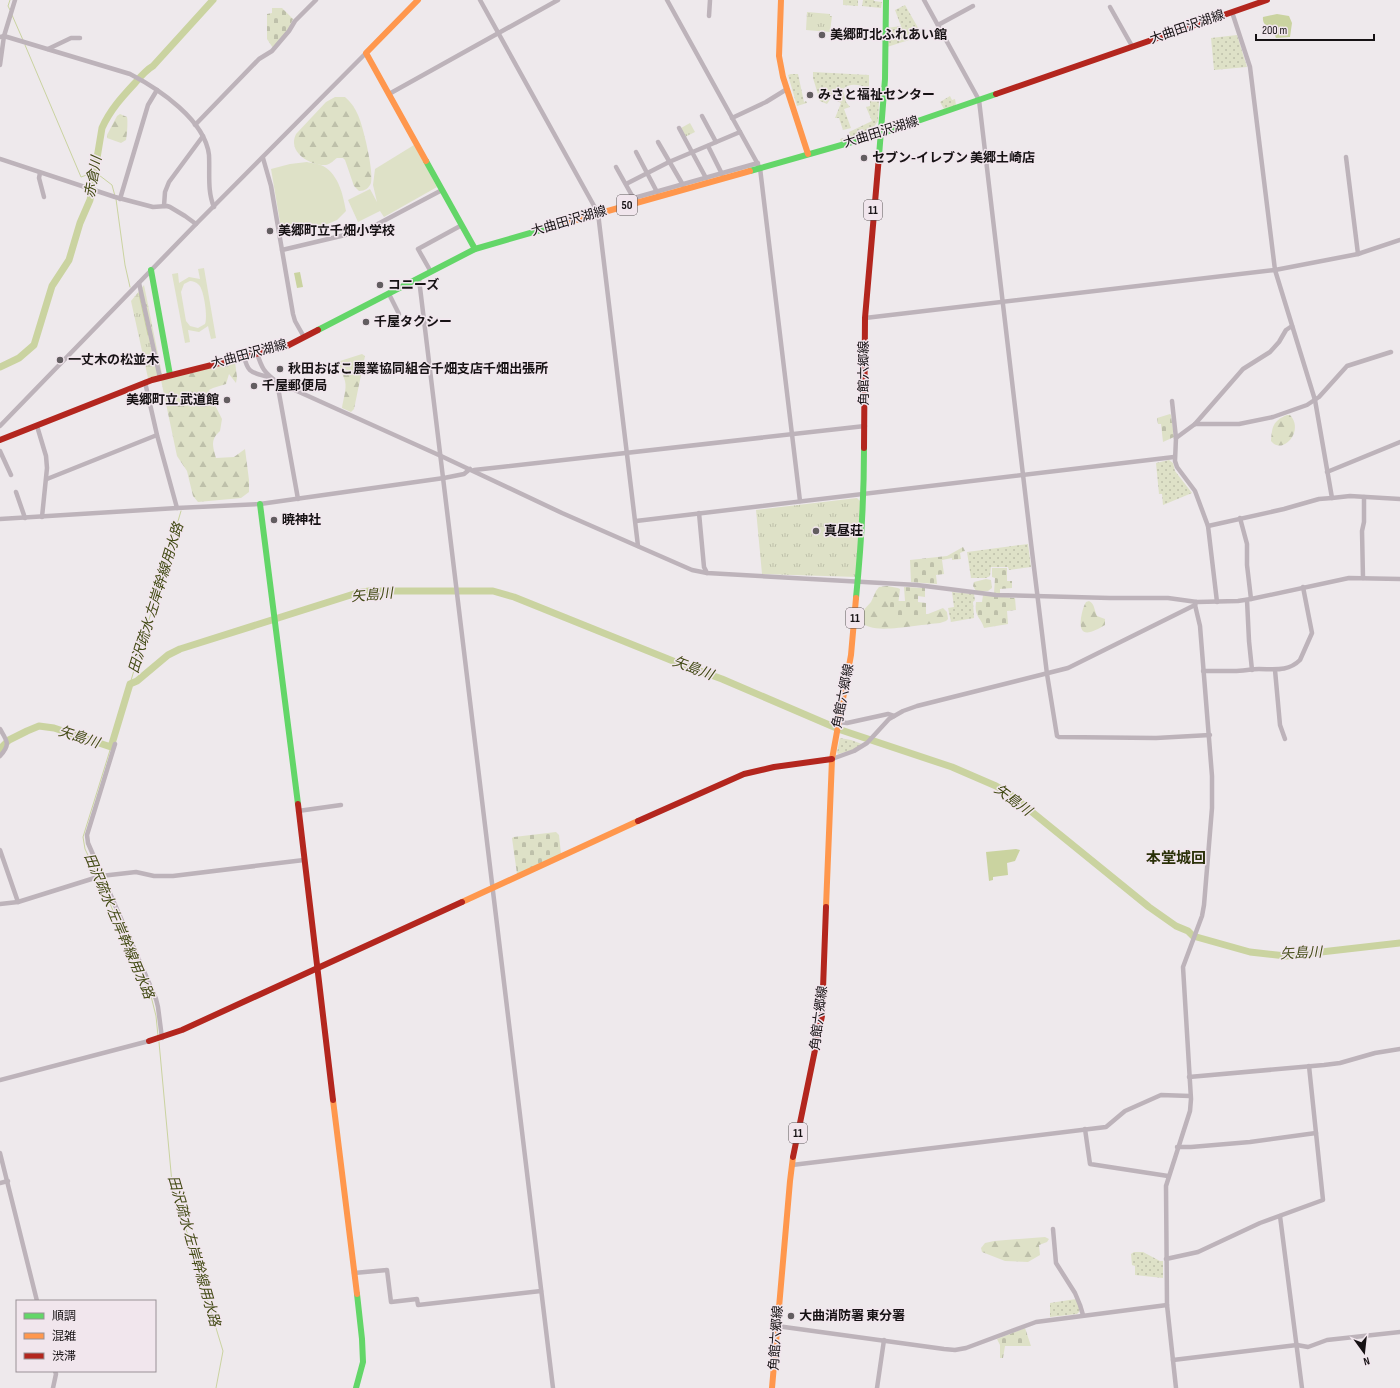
<svg xmlns="http://www.w3.org/2000/svg" width="1400" height="1388" viewBox="0 0 1400 1388" font-family="'Sofia Sans Condensed','Noto Sans JP',sans-serif">
	<style>
		.grass { fill: url(#grass-dots) }
		.forest { fill: url(#forest-firs) }
		.cemetery { fill: url(#cemetery-stones) }
		.park { fill: url(#park-tufts) }
		.pitch { fill: #dee1c7; fill-rule: evenodd }
		.water { fill: #cad3a0 }
		.lines { fill: none; stroke-linecap: round; stroke-linejoin: round }
		.stream { stroke: #cad3a0; stroke-width: 1 }
		.river { stroke: #cad3a0; stroke-width: 7 }
		.street { stroke: #bdb3ba; stroke-width: 4.5 }
		.fast { stroke: #63d668; stroke-width: 6 }
		.slow { stroke: #ff974d; stroke-width: 6 }
		.jam { stroke: #b3261e; stroke-width: 6 }
		.poi-dot { fill: #625d60; stroke: #f1e6ed; stroke-width: 1.5 }
		.labels { text-anchor: middle; dominant-baseline: central; stroke-width: 3; stroke-linejoin: round; paint-order: stroke }
		.shield { fill: #f1e6ed; stroke: #585255; stroke-width: 1 }
		.shield-label { font-size: 12px; font-weight: bold; fill: #161214 }
		.street-label { font-size: 13px; fill: #161214; stroke: #f1e6ed }
		.poi-label { font-size: 13px; font-weight: bold; fill: #161214; stroke: #f1e6ed; text-anchor: start }
		.water-label { font-size: 14px; font-style: italic; fill: #424a14; stroke: #f1e6ed }
		.quarter-label { font-size: 15px; font-weight: bold; fill: #2a3008; stroke: #f1e6ed }
	</style>
	<defs>
		<pattern id="grass-dots" width="8" height="8" patternUnits="userSpaceOnUse"><rect width="8" height="8" fill="#dee1c7"/><path d="M2 2h.1M6 6h.1" fill="none" stroke="#bec0aa" stroke-width="1.8" stroke-linecap="round"/></pattern>
		<pattern id="forest-firs" width="22" height="20" patternUnits="userSpaceOnUse"><rect width="22" height="20" fill="#dee1c7"/><path d="M5 1l3.5 6h-7zM16 11l3.5 6h-7z" fill="#bec0aa"/></pattern>
		<pattern id="cemetery-stones" width="16" height="16" patternUnits="userSpaceOnUse"><rect width="16" height="16" fill="#dee1c7"/><path d="M2 7V4a2 2 0 0 1 4 0v3zM10 15v-3a2 2 0 0 1 4 0v3z" fill="#bec0aa"/></pattern>
		<pattern id="park-tufts" width="24" height="20" patternUnits="userSpaceOnUse"><rect width="24" height="20" fill="#dee1c7"/><path d="M3 7l-1-3M5 7V3M7 7l1-3M15 17l-1-3M17 17v-4M19 17l1-3" fill="none" stroke="#bec0aa"/></pattern>
	</defs>
	<rect width="100%" height="100%" fill="#eee9ec"/>
	<g class="grass">
		<polygon points="843,0 858,0 858,6 843,5"/>
		<polygon points="863,0 874,0 874,1 882,2 881,8 862,6"/>
		<polygon points="905,5 921,33 909,40 887,47 887,28 901,26 895,10"/>
		<polygon points="1237,35 1247,67 1214,70 1211,38"/>
		<path d="M813,72L869,75V88C860,85 850,82 843,89L846,102L850,107L844,109L851,128L843,130L839,118H835L841,103L831,98L827,104L820,101L813,78Z"/>
		<polygon points="791,74 798,74 804,102 806,101 807,103 797,106 788,75"/>
		<polygon points="950,96 952,100 955,99 956,105 944,109 940,102"/>
		<polygon points="870,101 879,101 878,121 869,134 841,142 840,139 850,137 849,132 872,121 866,107 870,106"/>
		<polygon points="1169,460 1173,463 1175,471 1192,493 1163,505 1162,494 1159,494 1156,463"/>
		<polygon points="1028,544 1031,567 1009,570 1008,567 991,567 990,576 986,578 971,578 967,552"/>
		<polygon points="952,592 974,594 975,600 973,602 974,618 951,622 948,608 954,607"/>
		<polygon points="840,738 851,740 862,744 853,750 838,754 837,752"/>
		<polygon points="1134,1252 1143,1252 1160,1261 1163,1261 1163,1278 1135,1275 1135,1266 1132,1265 1131,1254"/>
		<polygon points="1076,1299 1080,1308 1079,1312 1077,1314 1050,1317 1050,1303"/>
	</g>
	<g class="forest">
		<path d="M335,97H345C351,102 355,108 358,115C363,126 374,171 371,183C369,188 365,191 359,191L354,186L345,160L343,158H337C334,160 331,164 326,165C310,166 287,152 296,134L326,102Z"/>
		<path d="M120,114L127,117C128,121 127,135 126,140L121,143L107,138V135L117,116Z"/>
		<path d="M362,354L365,356L354,409L351,412L342,408C343,400 347,389 345,381C343,374 339,369 340,361Z"/>
		<path d="M235,362L237,377L236,383L229,374L226,384L213,388L209,390L212,399L222,419L220,431C210,440 213,446 216,458L234,457L245,449L249,480V492L241,498L198,502L193,496L187,471L177,456L161,380Z"/>
		<path d="M1287,415H1290C1305,431 1282,456 1271,441C1272,426 1273,421 1287,415Z"/>
		<polygon points="986,579 991,580 992,588 988,591 976,591 973,586 974,582"/>
		<path d="M887,586L898,588L900,589L897,614H928L943,608L947,612L948,619L946,621L940,623C924,624 885,632 870,627C866,626 863,624 860,621L861,613L871,602L876,591L879,587Z"/>
		<path d="M1089,601C1095,604 1094,610 1097,616L1105,619V625C1093,632 1078,640 1081,618C1082,612 1083,607 1086,602Z"/>
		<polygon points="1045,1237 1049,1239 1047,1242 1039,1245 1040,1255 1028,1262 1005,1261 982,1252 981,1248 985,1243 994,1241"/>
	</g>
	<g class="cemetery">
		<polygon points="272,8 282,8 293,19 288,30 273,48 267,39 267,14 272,13"/>
		<polygon points="1170,414 1171,415 1174,437 1163,442 1161,424 1158,424 1157,418"/>
		<polygon points="963,547 965,551 960,553 961,559 952,560 952,558 942,560 944,574 936,575 937,584 911,582 910,560 947,556"/>
		<polygon points="992,568 1007,568 1007,581 1012,581 1012,588 1000,589 1000,593 994,593 995,578 992,577"/>
		<polygon points="904,587 925,588 925,597 918,596 918,602 926,603 926,617 890,618 890,601 905,601"/>
		<path d="M983,595L1015,598L1016,610L1007,611L1008,624L984,628C981,617 974,617 976,602H982Z"/>
		<polygon points="556,832 559,835 561,854 517,874 512,838 514,837"/>
		<polygon points="1025,1328 1031,1346 1005,1346 1003,1358 1000,1358 1000,1345 997,1339"/>
	</g>
	<g class="park">
		<polygon points="807,12 830,14 830,16 832,16 830,32 806,30"/>
		<polygon points="690,123 695,132 685,137 681,128"/>
		<polygon points="144,285 162,374 148,378 131,301"/>
		<polygon points="857,498 861,502 857,577 762,574 756,510"/>
	</g>
	<g class="pitch">
		<polygon points="414,145 437,187 384,217 380,211 358,222 348,200 370,189 377,202 373,185 375,169"/>
		<path d="M307,162C312,163 319,164 323,166C339,175 343,195 346,211L337,220L297,237L281,228L271,169L290,164Z"/>
		<path d="M204,268L216,338L211,339L208,326L199,332L188,330L190,342L185,343L172,274L178,273L179,283L189,277L200,279L198,269ZM190,281C193,281 196,282 199,285C204,290 208,318 205,324L198,328L190,326L186,321L181,292L184,284Z"/>
	</g>
	<g class="water">
		<path d="M1277,14L1289,16L1292,23L1290,37L1276,38C1275,35 1274,33 1273,31C1269,25 1262,26 1263,17Z"/>
		<polygon points="300,272 303,287 297,288 294,273"/>
		<polygon points="1016,849 1020,850 1015,861 1007,863 1008,875 993,877 993,880 989,881 986,852"/>
	</g>
	<g class="lines">
		<g class="stream">
			<polyline points="10,0 8,6 10,10"/>
			<polyline points="12,15 23,40"/>
			<polyline points="25,45 81,177 95,172 112,185 115,196"/>
			<polyline points="116,199 125,265 130,287"/>
			<polyline points="139,294 148,335"/>
			<polyline points="130,684 181,511"/>
			<polyline points="0,746 1,747"/>
			<polyline points="97,874 85,849 83,837 111,747"/>
			<polyline points="99,879 151,996 156,1016 158,1036"/>
			<polyline points="159,1042 172,1183 223,1351 216,1388"/>
		</g>
		<g class="river">
			<path d="M0,367L19,358L34,345L52,286L69,260L80,223L90,200L102,128C110,110 122,97 135,83C141,76 146,70 153,66L213,0"/>
			<polyline points="0,749 9,740 27,731 39,726 54,728 111,747 130,684 137,681 168,655 180,649 357,593 369,591 493,591 514,597 678,663 722,679 841,730 952,767 996,786 1011,795 1149,907 1176,926 1188,931 1193,936 1250,952 1286,956 1400,943"/>
		</g>
		<g class="street">
			<polyline points="480,0 598,213 638,546"/>
			<polyline points="667,0 760,168 800,501"/>
			<polyline points="924,0 979,100 1031,543 1047,674 1057,736 1059,737 1156,738 1210,735"/>
			<polyline points="1110,7 1132,46"/>
			<polyline points="1232,12 1250,67 1275,270 1315,400 1332,498"/>
			<polyline points="709,16 710,0"/>
			<polyline points="938,25 973,6"/>
			<path d="M0,37L4,36L130,74C159,89 205,120 209,155C210,172 207,191 214,207"/>
			<polyline points="48,49 71,38 80,38"/>
			<polyline points="0,65 4,36 15,0"/>
			<polyline points="389,94 558,0"/>
			<polyline points="702,116 716,142"/>
			<polyline points="732,118 766,102 787,89"/>
			<polyline points="195,125 259,59 272,51 289,31 295,21 316,0"/>
			<polyline points="679,128 706,178"/>
			<polyline points="658,142 683,185"/>
			<polyline points="708,146 722,174"/>
			<polyline points="636,152 657,192"/>
			<polyline points="1346,157 1358,254"/>
			<polyline points="263,158 271,186 293,314 295,321 304,337"/>
			<polyline points="0,159 115,197 153,207 167,206 170,207 185,216 196,224"/>
			<polyline points="616,167 635,201"/>
			<polyline points="40,173 39,178 44,197"/>
			<polyline points="626,184 669,162 740,132"/>
			<polyline points="634,198 758,163"/>
			<polyline points="120,199 148,105 157,90"/>
			<polyline points="164,206 165,192 169,182 203,136"/>
			<polyline points="282,250 362,231 374,226 442,190"/>
			<polyline points="431,272 418,249 462,225"/>
			<polyline points="419,279 553,1388"/>
			<polyline points="139,283 160,378"/>
			<polyline points="389,294 399,314"/>
			<polyline points="865,318 1275,270 1358,254 1400,240"/>
			<path d="M257,353C262,369 264,372 277,382L441,456L562,513L692,570L707,573L917,585L996,595L1110,598H1168L1197,602L1238,601L1251,599L1349,578L1400,579"/>
			<path d="M244,356C248,374 252,372 268,377"/>
			<polyline points="145,382 157,435 177,508"/>
			<polyline points="277,382 298,499"/>
			<polyline points="1172,401 1176,438 1175,461 1177,467 1195,491 1208,526 1217,602"/>
			<polyline points="1195,424 1243,369 1270,352 1279,342 1286,330 1292,326"/>
			<polyline points="0,426 196,224 366,53"/>
			<polyline points="37,426 46,456 47,468 42,517"/>
			<polyline points="1176,438 1195,424 1239,424 1273,417 1307,405 1319,397 1347,366 1391,352"/>
			<polyline points="0,451 11,475"/>
			<polyline points="474,470 865,426"/>
			<polyline points="1327,472 1400,442"/>
			<polyline points="47,479 157,435"/>
			<polyline points="16,492 25,518"/>
			<polyline points="699,513 704,567 707,573"/>
			<polyline points="1240,518 1247,544 1247,565 1251,599"/>
			<polyline points="0,519 177,508 260,504 444,478 464,474 470,469"/>
			<polyline points="636,521 1174,457"/>
			<polyline points="1208,526 1284,509 1319,499 1332,498 1350,496 1400,499"/>
			<polyline points="1363,578 1362,531 1364,522 1364,497"/>
			<polyline points="1247,600 1249,641 1252,670"/>
			<polyline points="1275,670 1280,725 1285,739"/>
			<path d="M1203,671C1214,671 1224,671 1234,671C1243,671 1251,669 1259,669C1274,669 1288,672 1300,660L1312,633L1303,587"/>
			<polyline points="838,722 847,723 888,714 894,716"/>
			<path d="M0,729C7,741 11,744 0,756"/>
			<polyline points="115,744 87,835 88,843 156,999 158,1007 162,1038"/>
			<polyline points="832,759 854,751 867,743 889,719 903,711 917,706 1068,668 1195,605"/>
			<polyline points="298,811 341,805"/>
			<polyline points="0,850 18,902"/>
			<polyline points="0,904 18,902 101,876 136,872 154,876 173,876 304,860"/>
			<polyline points="1189,1077 1324,1065 1340,1063 1375,1053 1400,1049"/>
			<polyline points="0,1080 149,1041"/>
			<polyline points="1085,1129 1090,1164 1168,1176"/>
			<polyline points="1177,1147 1191,1147 1250,1142 1316,1133"/>
			<polyline points="0,1153 37,1301"/>
			<polyline points="792,1165 1106,1127 1125,1111 1161,1095 1190,1096"/>
			<polyline points="0,1183 8,1181"/>
			<polyline points="1280,1216 1302,1388"/>
			<polyline points="1053,1229 1056,1263 1075,1293 1080,1305 1083,1315"/>
			<polyline points="1166,1259 1198,1252 1260,1223 1323,1200 1309,1066"/>
			<polyline points="354,1273 387,1270 391,1302 417,1299 418,1305 541,1291"/>
			<polyline points="777,1326 944,1349 955,1350 966,1348 1036,1322 1167,1305"/>
			<polyline points="1173,1360 1297,1345 1308,1347 1327,1340 1400,1332"/>
			<polyline points="53,1388 56,1374 55,1371"/>
			<polyline points="877,1388 884,1340"/>
			<polyline points="1176,1388 1167,1305 1166,1186 1190,1111 1191,1099 1183,967 1202,916 1204,905 1212,808 1212,776 1200,626 1195,605 1196,602"/>
		</g>
		<g class="fast">
			<polyline points="879,156 885,79 886,0"/>
			<polyline points="426,161 475,249"/>
			<polyline points="750,171 880,134 996,94"/>
			<polyline points="151,270 170,375"/>
			<polyline points="318,330 475,249 565,223"/>
			<polyline points="260,504 298,804"/>
			<path d="M856,598C861,548 864,498 864,448"/>
			<polyline points="356,1388 363,1362 362,1339 357,1294"/>
		</g>
		<g class="slow">
			<polyline points="418,0 366,53 426,161"/>
			<polyline points="781,0 779,56 783,77 808,154"/>
			<polyline points="565,223 750,171"/>
			<polyline points="462,902 638,821"/>
			<polyline points="826,907 832,759 851,655 856,598"/>
			<polyline points="333,1100 357,1294"/>
			<polyline points="772,1388 790,1181 793,1157"/>
		</g>
		<g class="jam">
			<polyline points="996,94 1267,0"/>
			<polyline points="0,440 152,380 287,346 318,330"/>
			<polyline points="864,448 865,318 879,156"/>
			<polyline points="298,804 333,1100"/>
			<polyline points="638,821 744,774 774,767 832,759"/>
			<polyline points="149,1041 182,1030 462,902"/>
			<polyline points="793,1157 822,1016 826,907"/>
		</g>
	</g>
	<g class="poi-dot">
		<circle cx="822" cy="35" r="4"/>
		<circle cx="810" cy="95" r="4"/>
		<circle cx="864" cy="158" r="4"/>
		<circle cx="270" cy="231" r="4"/>
		<circle cx="380" cy="285" r="4"/>
		<circle cx="366" cy="322" r="4"/>
		<circle cx="60" cy="360" r="4"/>
		<circle cx="280" cy="369" r="4"/>
		<circle cx="254" cy="386" r="4"/>
		<circle cx="227" cy="400" r="4"/>
		<circle cx="274" cy="520" r="4"/>
		<circle cx="816" cy="531" r="4"/>
		<circle cx="791" cy="1316" r="4"/>
	</g>
	<g class="labels">
		<g class="shield">
			<rect x="617" y="195" width="20" height="20" rx="3"/>
			<rect x="864" y="200" width="18" height="20" rx="3"/>
			<rect x="846" y="608" width="18" height="20" rx="3"/>
			<rect x="789" y="1123" width="18" height="20" rx="3"/>
		</g>
		<g class="shield-label">
			<text x="627" y="205">50</text>
			<text x="873" y="210">11</text>
			<text x="855" y="618">11</text>
			<text x="798" y="1133">11</text>
		</g>
		<g class="street-label">
			<text transform="translate(1187 27) rotate(-19)">大曲田沢湖線</text>
			<text transform="translate(881 132) rotate(-17)">大曲田沢湖線</text>
			<text transform="translate(569 221) rotate(-16)">大曲田沢湖線</text>
			<text transform="translate(249 354) rotate(-15)">大曲田沢湖線</text>
			<text transform="translate(864 373) rotate(-90)">角館六郷線</text>
			<text transform="translate(843 696) rotate(-79)">角館六郷線</text>
			<text transform="translate(819 1018) rotate(-83)">角館六郷線</text>
			<text transform="translate(776 1338) rotate(-86)">角館六郷線</text>
		</g>
		<g class="poi-label">
			<text x="830" y="35">美郷町北ふれあい館</text>
			<text x="818" y="95">みさと福祉センター</text>
			<text x="872" y="158">セブン-イレブン 美郷土崎店</text>
			<text x="278" y="231">美郷町立千畑小学校</text>
			<text x="388" y="285">コニーズ</text>
			<text x="374" y="322">千屋タクシー</text>
			<text x="68" y="360">一丈木の松並木</text>
			<text x="288" y="369">秋田おばこ農業協同組合千畑支店千畑出張所</text>
			<text x="262" y="386">千屋郵便局</text>
			<text x="219" y="400" text-anchor="end">美郷町立 武道館</text>
			<text x="282" y="520">暁神社</text>
			<text x="824" y="531">真昼荘</text>
			<text x="799" y="1316">大曲消防署 東分署</text>
		</g>
		<g class="water-label">
			<text transform="translate(93 177) rotate(-80)">赤倉川</text>
			<text transform="translate(372 595) rotate(-5)">矢島川</text>
			<text transform="translate(156 598) rotate(-73)">田沢疏水 左岸幹線用水路</text>
			<text transform="translate(693 668) rotate(21)">矢島川</text>
			<text transform="translate(79 737) rotate(18)">矢島川</text>
			<text transform="translate(1013 800) rotate(37)">矢島川</text>
			<text transform="translate(119 926) rotate(67)">田沢疏水 左岸幹線用水路</text>
			<text transform="translate(1301 953) rotate(-3)">矢島川</text>
			<text transform="translate(194 1251) rotate(74)">田沢疏水 左岸幹線用水路</text>
		</g>
		<g class="quarter-label">
			<text x="1176" y="858">本堂城回</text>
		</g>
	</g>
	<rect x="16" y="1300" width="140" height="72" fill="#f1e6ed" stroke="#999196"/>
	<rect x="24" y="1313" width="20" height="6" fill="#63d668" stroke="#999196"/>
	<text x="52" y="1320" font-size="12" fill="#161214">順調</text>
	<rect x="24" y="1333" width="20" height="6" fill="#ff974d" stroke="#999196"/>
	<text x="52" y="1340" font-size="12" fill="#161214">混雑</text>
	<rect x="24" y="1353" width="20" height="6" fill="#b3261e" stroke="#999196"/>
	<text x="52" y="1360" font-size="12" fill="#161214">渋滞</text>
	<g transform="translate(1364 1352) rotate(165)" stroke="#f1e6ed" stroke-width="3" paint-order="stroke">
	<path d="M0-3L7 15L0 10L-7 15Z" fill="#161214"/>
	<text y="-6" font-size="11" font-weight="bold" text-anchor="middle" fill="#161214">N</text>
	</g>
	<path d="M1256 34v6h118v-6" fill="none" stroke="#161214" stroke-width="2"/>
	<text x="1262" y="34" font-size="12" fill="#161214" stroke="#f1e6ed" stroke-width="3" paint-order="stroke">200 m</text>
</svg>
